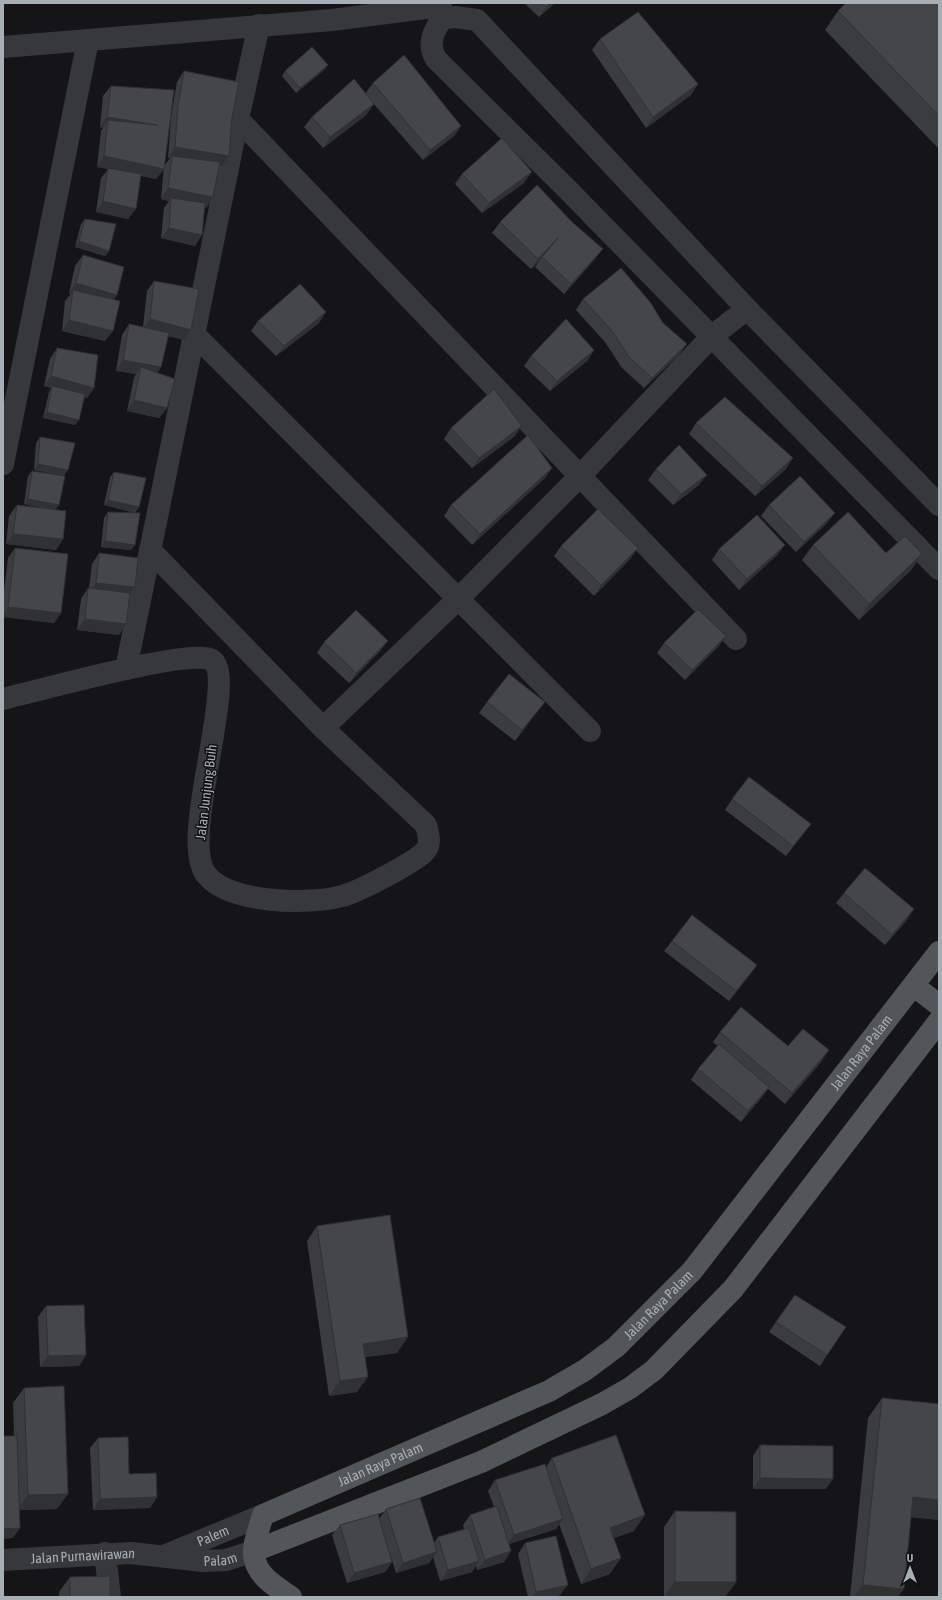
<svg xmlns="http://www.w3.org/2000/svg" width="942" height="1600" viewBox="0 0 942 1600" font-family="'Asap Condensed',sans-serif">
	<style>
		.lines { fill: none; stroke-linecap: round; stroke-linejoin: round }
		.minor { stroke: #36383b; stroke-width: 22 }
		.major { stroke: #52565a; stroke-width: 22 }
		.wall { fill: #3a3c3f }
		.shaded-wall { fill: #303133 }
		.building { fill: #444649; stroke: #303133 }
		.labels { text-anchor: middle; dominant-baseline: central; stroke-width: 3; stroke-linejoin: round; paint-order: stroke }
		.street-label { font-size: 14px; fill: #a7afb6; stroke: #101012 }
	</style>
	<rect width="100%" height="100%" fill="#151517"/>
	<g class="lines">
		<g class="minor">
			<polyline points="442,19 455,17 477,20 747,309 939,505"/>
			<path d="M3,47L332,20L441,6L442,19C433,31 427,45 436,59L568,190L939,569"/>
			<polyline points="238,119 736,639"/>
			<polyline points="194,334 590,731"/>
			<polyline points="3,464 88,40"/>
			<polyline points="126,669 238,119 259,25"/>
			<path d="M3,699C32,692 195,647 212,660C238,679 180,835 205,873C226,904 310,905 342,896C356,893 416,862 425,851C432,844 428,833 426,825L323,728L150,550"/>
			<polyline points="323,728 458,599 580,476 712,336 747,309"/>
			<polyline points="105,1553 110,1597"/>
			<path id="s1" d="M164,1556L263,1515"/>
			<path id="s2" d="M3,1560L131,1553L203,1561L226,1560L254,1551"/>
		</g>
		<g class="major">
			<polyline points="914,986 939,1005"/>
			<polyline points="254,1551 481,1462 602,1404 630,1388 654,1370 733,1289 939,1021"/>
			<path id="s3" d="M291,1597C275,1586 253,1574 254,1551C254,1540 260,1526 263,1515L549,1391L585,1370L616,1347L692,1271L939,952"/>
		</g>
	</g>
	<g class="wall">
		<polygon points="524,3 555,3 539,17"/>
		<polygon points="939,3 939,149 825,30 838,11"/>
		<polygon points="600,39 698,84 691,95 646,128 592,50"/>
		<polygon points="328,65 324,70 296,93 282,76 285,71"/>
		<polygon points="184,71 232,117 229,156 222,166 219,166 213,197 206,208 205,208 195,246 161,238 164,208 169,201 161,199 164,166 170,158 168,158 171,117 177,82"/>
		<polygon points="373,83 461,126 454,136 423,160 365,94"/>
		<polygon points="111,86 164,169 156,179 141,176 128,219 96,212 101,178 108,169 97,167 101,131 103,128 100,127 103,96"/>
		<polygon points="374,104 366,115 323,148 304,127 312,117"/>
		<polygon points="462,174 524,183 482,213 455,184"/>
		<polygon points="85,219 109,251 105,256 75,247 81,224"/>
		<polygon points="500,222 595,259 564,294 535,267 540,260 531,269 492,233"/>
		<polygon points="83,255 114,299 105,341 62,331 65,301 71,294 69,293 75,266"/>
		<polygon points="154,281 184,340 168,336 161,367 157,373 167,408 159,418 127,411 134,378 136,374 116,371 122,335 129,324 143,327 147,291"/>
		<polygon points="583,299 663,323 679,355 644,388 622,368 605,342 576,310"/>
		<polygon points="258,321 319,323 276,356 251,331"/>
		<polygon points="57,348 94,388 87,398 84,397 75,425 43,418 49,392 51,388 44,386 50,359"/>
		<polygon points="594,350 587,361 550,391 524,366 531,356"/>
		<polygon points="696,423 786,469 755,496 689,434"/>
		<polygon points="451,428 515,436 472,468 444,439"/>
		<polygon points="40,437 64,476 34,470 36,443"/>
		<polygon points="552,468 545,478 472,545 444,516 451,505"/>
		<polygon points="656,469 699,485 673,505 648,480"/>
		<polygon points="32,471 59,505 55,510 63,539 56,550 6,544 9,516 17,505 47,509 24,504 28,476"/>
		<polygon points="114,472 139,507 135,513 104,505 110,477"/>
		<polygon points="769,505 827,523 796,552 761,516"/>
		<polygon points="108,512 135,545 131,550 101,547 104,518"/>
		<polygon points="785,545 777,555 739,590 712,560 719,549"/>
		<polygon points="813,545 886,553 922,554 911,570 859,620 802,560"/>
		<polygon points="561,546 631,558 594,596 554,556"/>
		<polygon points="15,548 61,613 54,623 3,617 3,599 8,558"/>
		<polygon points="99,553 135,587 130,594 126,624 119,635 77,630 81,599 88,588 89,588 92,564"/>
		<polygon points="324,642 380,651 349,683 317,653"/>
		<polygon points="664,643 719,646 685,680 657,653"/>
		<polygon points="487,702 545,702 537,712 515,741 479,713"/>
		<polygon points="732,799 811,824 786,856 725,810"/>
		<polygon points="844,893 907,920 885,945 836,903"/>
		<polygon points="672,941 757,965 749,976 729,1001 664,951"/>
		<polygon points="720,1032 788,1046 822,1061 785,1104 768,1089 762,1097 741,1122 691,1080 698,1069 718,1046 713,1042"/>
		<polygon points="317,1226 397,1353 365,1357 357,1392 329,1396 307,1241"/>
		<polygon points="795,1295 827,1355 820,1366 769,1332"/>
		<polygon points="46,1306 86,1355 79,1366 40,1367 38,1317"/>
		<polygon points="24,1388 57,1509 20,1510 13,1538 14,1436 13,1403"/>
		<polygon points="882,1398 939,1404 939,1520 911,1517 898,1597 850,1597 868,1418"/>
		<polygon points="98,1438 129,1474 157,1497 150,1508 93,1510 90,1448"/>
		<polygon points="760,1445 826,1489 753,1489 753,1456"/>
		<polygon points="552,1458 634,1531 614,1538 610,1574 581,1584 559,1524 556,1529 509,1544 511,1551 504,1562 477,1570 476,1566 472,1572 440,1581 433,1557 429,1563 396,1573 389,1551 392,1562 385,1572 347,1583 332,1535 340,1525 379,1519 386,1509 434,1543 438,1537 464,1529 463,1525 470,1515 494,1507 488,1491 495,1480 546,1467"/>
		<polygon points="675,1511 736,1582 725,1597 664,1597 664,1527"/>
		<polygon points="525,1543 560,1595 553,1597 528,1597 518,1554"/>
		<polygon points="70,1577 110,1597 59,1597 59,1592"/>
	</g>
	<g class="shaded-wall">
		<polygon points="550,3 555,3 539,17 546,7"/>
		<polygon points="328,65 324,70 296,93 300,88"/>
		<polygon points="698,84 691,95 646,128 653,117"/>
		<polygon points="374,104 366,115 323,148 330,137"/>
		<polygon points="107,117 157,125 108,120 103,128 100,127"/>
		<polygon points="461,126 454,136 423,160 430,150"/>
		<polygon points="175,147 229,156 222,166 171,158 172,156 170,158 168,158"/>
		<polygon points="104,156 164,169 156,179 108,169 108,168 108,169 97,167"/>
		<polygon points="532,172 524,183 482,213 489,203"/>
		<polygon points="168,188 213,197 206,208 171,201 171,198 169,201 161,199"/>
		<polygon points="103,201 136,209 128,219 96,212"/>
		<polygon points="169,228 202,235 195,246 161,238"/>
		<polygon points="558,238 540,260 531,269 538,259"/>
		<polygon points="79,241 109,251 105,256 75,247"/>
		<polygon points="603,249 595,259 564,294 571,284"/>
		<polygon points="76,283 117,295 110,305 73,290 71,294 69,293"/>
		<polygon points="326,312 319,323 276,356 284,346"/>
		<polygon points="150,319 191,330 184,340 143,329"/>
		<polygon points="69,320 113,331 105,341 62,331"/>
		<polygon points="687,344 679,355 644,388 652,378"/>
		<polygon points="594,350 587,361 550,391 557,381"/>
		<polygon points="123,360 161,367 154,377 141,367 136,374 116,371"/>
		<polygon points="51,376 94,388 87,398 52,389 52,386 51,388 44,386"/>
		<polygon points="134,400 167,408 159,418 127,411"/>
		<polygon points="47,412 79,420 75,425 43,418"/>
		<polygon points="522,426 515,436 472,468 479,458"/>
		<polygon points="793,458 786,469 755,496 762,486"/>
		<polygon points="38,464 68,470 64,476 34,470"/>
		<polygon points="552,468 545,478 472,545 480,534"/>
		<polygon points="707,475 699,485 673,505 681,494"/>
		<polygon points="28,499 59,505 55,510 24,504"/>
		<polygon points="108,500 139,507 135,513 104,505"/>
		<polygon points="835,513 827,523 796,552 804,542"/>
		<polygon points="13,534 63,539 56,550 6,544"/>
		<polygon points="105,541 135,545 131,550 101,547"/>
		<polygon points="785,545 777,555 739,590 747,579"/>
		<polygon points="638,548 631,558 594,596 601,585"/>
		<polygon points="922,554 911,570 859,620 869,604"/>
		<polygon points="96,583 135,587 127,598 89,593"/>
		<polygon points="8,607 61,613 54,623 3,617 3,614"/>
		<polygon points="85,619 126,624 119,635 77,630"/>
		<polygon points="726,636 719,646 685,680 692,670"/>
		<polygon points="388,641 380,651 349,683 356,673"/>
		<polygon points="545,702 537,712 515,741 522,730"/>
		<polygon points="811,824 803,834 786,856 793,846"/>
		<polygon points="914,909 907,920 885,945 892,935"/>
		<polygon points="757,965 749,976 729,1001 736,991"/>
		<polygon points="829,1050 822,1061 785,1104 792,1093"/>
		<polygon points="769,1087 762,1097 741,1122 748,1111"/>
		<polygon points="408,1337 397,1353 352,1359 363,1344"/>
		<polygon points="86,1355 79,1366 40,1367 48,1356"/>
		<polygon points="368,1377 357,1392 329,1396 340,1381"/>
		<polygon points="760,1478 833,1479 826,1489 753,1489"/>
		<polygon points="68,1494 57,1509 17,1510 28,1495"/>
		<polygon points="157,1497 150,1508 93,1510 100,1499"/>
		<polygon points="913,1497 939,1500 939,1520 899,1516"/>
		<polygon points="645,1515 634,1531 599,1543 610,1528"/>
		<polygon points="563,1519 556,1529 506,1545 514,1535"/>
		<polygon points="20,1528 13,1538 3,1539 3,1529"/>
		<polygon points="511,1551 504,1562 477,1570 485,1560"/>
		<polygon points="437,1552 429,1563 396,1573 403,1563"/>
		<polygon points="621,1558 610,1574 581,1584 591,1569"/>
		<polygon points="479,1561 472,1572 440,1581 448,1570"/>
		<polygon points="392,1562 385,1572 347,1583 354,1573"/>
		<polygon points="675,1582 736,1582 725,1597 664,1597"/>
		<polygon points="568,1585 560,1595 553,1597 533,1597 536,1592"/>
		<polygon points="863,1585 904,1589 898,1597 854,1597"/>
	</g>
	<g class="building">
		<polygon points="542,3 550,3 546,7"/>
		<polygon points="846,3 939,3 939,116 838,11"/>
		<polygon points="638,12 698,84 653,117 600,39"/>
		<polygon points="312,47 328,65 300,88 285,71"/>
		<polygon points="404,55 461,126 430,150 373,83"/>
		<polygon points="184,71 239,82 232,117 229,156 175,147 178,106"/>
		<polygon points="354,79 374,104 330,137 312,117"/>
		<polygon points="111,86 174,90 164,169 104,156 108,120 157,125 107,117"/>
		<polygon points="502,138 532,172 489,203 462,174"/>
		<polygon points="172,156 220,162 213,197 168,188"/>
		<polygon points="108,168 141,174 136,209 103,201"/>
		<polygon points="537,185 572,222 603,249 571,284 542,257 558,238 538,259 500,222"/>
		<polygon points="171,198 205,203 202,235 169,228"/>
		<polygon points="85,219 116,224 109,251 79,241"/>
		<polygon points="83,255 124,267 117,295 76,283"/>
		<polygon points="621,268 650,302 663,323 687,344 652,378 629,357 613,332 583,299"/>
		<polygon points="154,281 199,289 191,330 150,319"/>
		<polygon points="300,284 326,312 284,346 258,321"/>
		<polygon points="73,290 120,301 113,331 69,320"/>
		<polygon points="566,319 594,350 557,381 531,356"/>
		<polygon points="129,324 169,333 161,367 123,360"/>
		<polygon points="57,348 98,355 94,388 51,376"/>
		<polygon points="141,367 175,379 167,408 134,400"/>
		<polygon points="52,386 85,394 79,420 47,412"/>
		<polygon points="494,389 522,426 479,458 451,428"/>
		<polygon points="725,397 793,458 762,486 696,423"/>
		<polygon points="528,435 552,468 480,534 451,505"/>
		<polygon points="40,437 75,443 68,470 38,464"/>
		<polygon points="679,445 707,475 681,494 656,469"/>
		<polygon points="32,471 65,476 59,505 28,499"/>
		<polygon points="114,472 146,478 139,507 108,500"/>
		<polygon points="800,476 835,513 804,542 769,505"/>
		<polygon points="17,505 66,511 63,539 13,534"/>
		<polygon points="598,509 638,548 601,585 561,546"/>
		<polygon points="108,512 140,513 135,545 105,541"/>
		<polygon points="848,512 886,553 905,536 922,554 869,604 813,545"/>
		<polygon points="757,515 785,545 747,579 719,549"/>
		<polygon points="15,548 68,554 61,613 8,607"/>
		<polygon points="99,553 138,558 135,587 96,583"/>
		<polygon points="88,588 130,593 126,624 85,619"/>
		<polygon points="698,609 726,636 692,670 664,643"/>
		<polygon points="356,610 388,641 356,673 324,642"/>
		<polygon points="509,674 545,702 522,730 487,702"/>
		<polygon points="749,777 811,824 793,846 732,799"/>
		<polygon points="865,868 914,909 892,935 844,893"/>
		<polygon points="692,915 757,965 736,991 672,941"/>
		<polygon points="741,1007 788,1046 803,1029 829,1050 792,1093 720,1032"/>
		<polygon points="719,1044 769,1087 748,1111 698,1069"/>
		<polygon points="390,1215 408,1337 363,1344 368,1377 340,1381 317,1226"/>
		<polygon points="795,1295 846,1327 827,1355 776,1322"/>
		<polygon points="84,1305 86,1355 48,1356 46,1306"/>
		<polygon points="64,1386 68,1494 28,1495 24,1388"/>
		<polygon points="882,1398 939,1404 939,1500 913,1497 904,1589 863,1585"/>
		<polygon points="616,1435 645,1515 610,1528 621,1558 591,1569 552,1458"/>
		<polygon points="3,1436 17,1436 20,1528 3,1529"/>
		<polygon points="128,1437 129,1474 156,1473 157,1497 100,1499 98,1438"/>
		<polygon points="760,1445 833,1446 833,1479 760,1478"/>
		<polygon points="545,1464 563,1519 514,1535 495,1480"/>
		<polygon points="420,1498 437,1552 403,1563 386,1509"/>
		<polygon points="497,1506 511,1551 485,1560 470,1515"/>
		<polygon points="675,1511 736,1512 736,1582 675,1582"/>
		<polygon points="378,1514 392,1562 354,1573 340,1525"/>
		<polygon points="469,1528 479,1561 448,1570 438,1537"/>
		<polygon points="556,1536 568,1585 536,1592 525,1543"/>
		<polygon points="110,1576 110,1597 70,1597 70,1577"/>
	</g>
	<g class="labels">
		<g class="street-label">
			<text transform="translate(206 792) rotate(-83)">Jalan Junjung Buih</text>
			<text stroke="none"><textPath href="#s3" startOffset="875">Jalan Raya Palam</textPath></text>
			<text stroke="none"><textPath href="#s3" startOffset="551">Jalan Raya Palam</textPath></text>
			<text stroke="none"><textPath href="#s3" startOffset="227">Jalan Raya Palam</textPath></text>
			<text stroke="none"><textPath href="#s1" startOffset="53">Palem</textPath></text>
			<text stroke="none"><textPath href="#s2" startOffset="80">Jalan Purnawirawan</textPath></text>
			<text stroke="none"><textPath href="#s2" startOffset="218">Palam</textPath></text>
		</g>
	</g>
	<rect width="942" height="1600" fill="none" stroke="#a7afb6" stroke-width="8"/>
	<g transform="translate(910 1568)" stroke="#101012" stroke-width="3" paint-order="stroke">
	<path d="M0-3L7 15L0 10L-7 15Z" fill="#a7afb6"/>
	<text y="-6" font-size="11" font-weight="bold" text-anchor="middle" fill="#a7afb6">U</text>
	</g>
</svg>
